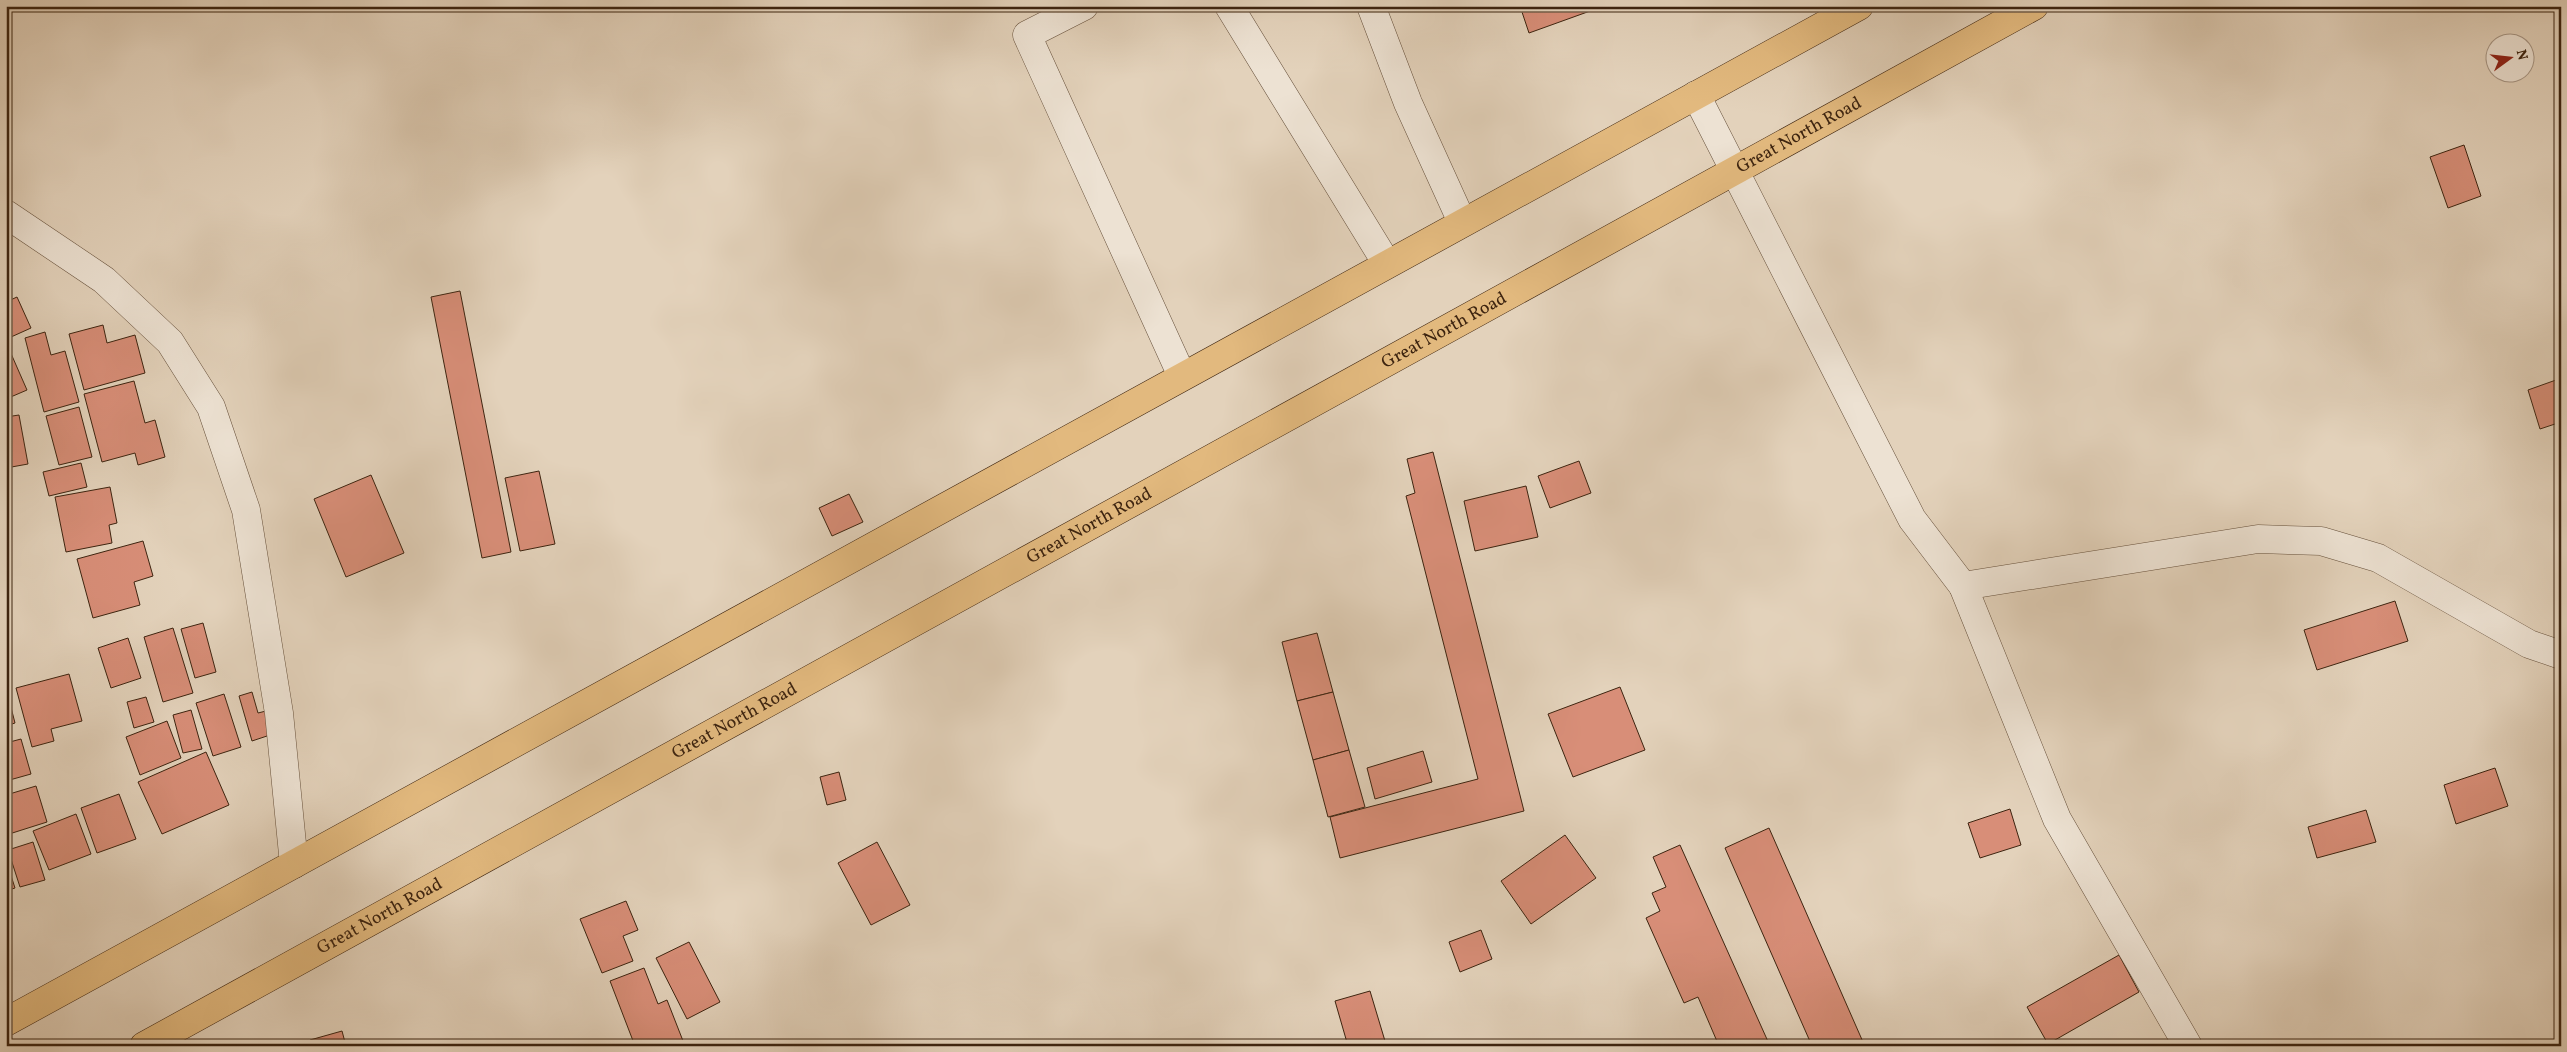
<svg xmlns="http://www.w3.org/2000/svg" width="2567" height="1052" viewBox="0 0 2567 1052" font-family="Vollkorn,serif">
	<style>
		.building { fill: #d88e78; stroke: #3d2410 }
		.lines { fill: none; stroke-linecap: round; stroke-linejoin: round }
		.minor-casing { stroke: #66503b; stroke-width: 29 }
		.highway-casing { stroke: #3d2410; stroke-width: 29 }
		.minor { stroke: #ede2d3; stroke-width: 28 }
		.highway { stroke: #e2b97e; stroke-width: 28 }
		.labels { text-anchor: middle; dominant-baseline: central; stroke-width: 4; stroke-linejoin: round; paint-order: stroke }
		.street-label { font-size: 18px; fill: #3d2410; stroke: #ede2d3 }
	</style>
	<rect width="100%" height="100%" fill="#e3d2bb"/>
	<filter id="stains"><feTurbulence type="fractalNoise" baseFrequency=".004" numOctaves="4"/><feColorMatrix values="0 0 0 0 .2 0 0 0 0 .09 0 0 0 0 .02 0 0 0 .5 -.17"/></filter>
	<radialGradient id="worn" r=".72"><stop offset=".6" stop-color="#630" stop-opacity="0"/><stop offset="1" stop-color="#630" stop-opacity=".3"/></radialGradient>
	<g class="building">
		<polygon points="1520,6 1604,6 1529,33"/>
		<polygon points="2464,145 2481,196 2448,208 2430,157"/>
		<polygon points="460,291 511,552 482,558 431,297"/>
		<polygon points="17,297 31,328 11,337 6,327 6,302"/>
		<polygon points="103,325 107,343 135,335 145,373 84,390 69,334"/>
		<polygon points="45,332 51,355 65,351 79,402 44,412 25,338"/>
		<polygon points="9,349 27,390 6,399 6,350"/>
		<polygon points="2556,380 2561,395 2561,422 2540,429 2528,390"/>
		<polygon points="134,381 145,423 155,420 165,457 138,465 135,453 102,462 84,394"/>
		<polygon points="79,407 92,457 59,465 46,416"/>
		<polygon points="19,415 28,464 6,468 6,417"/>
		<polygon points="1433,452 1524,811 1340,858 1330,817 1478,779 1406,496 1415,493 1407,459"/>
		<polygon points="1579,461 1591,493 1550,508 1538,476"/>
		<polygon points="81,463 87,487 49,496 43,472"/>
		<polygon points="539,471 555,544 520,551 505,478"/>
		<polygon points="371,475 404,553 346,577 314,499"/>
		<polygon points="1526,486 1538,537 1475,551 1464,501"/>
		<polygon points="110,487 117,523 109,525 112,543 66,552 55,497"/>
		<polygon points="849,494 863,522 832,536 819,508"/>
		<polygon points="143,541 153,576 134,582 140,605 93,618 77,559"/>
		<polygon points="2395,601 2408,641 2317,670 2304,630"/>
		<polygon points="203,623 216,672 195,678 181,629"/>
		<polygon points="173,628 193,693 163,702 144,637"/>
		<polygon points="1317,633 1333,692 1297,701 1282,642"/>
		<polygon points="128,638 141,678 111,688 98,648"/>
		<polygon points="69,674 82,721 51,729 54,741 32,747 16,688"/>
		<polygon points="1620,687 1645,750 1573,777 1548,714"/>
		<polygon points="6,688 15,723 6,726"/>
		<polygon points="252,692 258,713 266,711 273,734 252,741 239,696"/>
		<polygon points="1333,692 1349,750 1313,760 1297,701"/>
		<polygon points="224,694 241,747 213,756 196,703"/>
		<polygon points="146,697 154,722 134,728 127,702"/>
		<polygon points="191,710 202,749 183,753 173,715"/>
		<polygon points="167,721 181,758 140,775 126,737"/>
		<polygon points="21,739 31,774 6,781 6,743"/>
		<polygon points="1349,750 1365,807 1328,817 1313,760"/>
		<polygon points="1423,751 1432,782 1375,799 1367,768"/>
		<polygon points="206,752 229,805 162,834 138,782"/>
		<polygon points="2495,768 2508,806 2456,824 2444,785"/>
		<polygon points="839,772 846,800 827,805 820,777"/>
		<polygon points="36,786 47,822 6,835 6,795"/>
		<polygon points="119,794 136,839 97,853 81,808"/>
		<polygon points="2010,809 2021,845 1980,858 1968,823"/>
		<polygon points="2366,810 2376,842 2317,858 2308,827"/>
		<polygon points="76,814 91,854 49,870 33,831"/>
		<polygon points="1769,828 1863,1042 1856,1046 1812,1046 1725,848"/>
		<polygon points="1565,835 1596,878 1531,924 1501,881"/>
		<polygon points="33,842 45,880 20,887 8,850"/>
		<polygon points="877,842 910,905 871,925 838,863"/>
		<polygon points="1680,845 1770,1046 1719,1046 1698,997 1684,1003 1646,918 1660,911 1652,893 1666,887 1653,857"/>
		<polygon points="6,860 15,888 6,891"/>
		<polygon points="626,901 638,930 623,936 633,961 602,973 580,919"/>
		<polygon points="1481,930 1492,959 1460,972 1449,942"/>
		<polygon points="689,942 720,1002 687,1019 656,958"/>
		<polygon points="2119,955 2139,992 2048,1044 2027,1007"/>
		<polygon points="644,968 658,1004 667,1000 685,1046 635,1046 610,981"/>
		<polygon points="1370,991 1385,1041 1370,1046 1348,1046 1335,1001"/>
		<polygon points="342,1031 346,1046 311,1046 310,1040"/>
	</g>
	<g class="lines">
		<g class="minor-casing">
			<g id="minor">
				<polyline points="1084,6 1027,35 1182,376"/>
				<polyline points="1229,6 1387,264"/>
				<polyline points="1371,6 1408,103 1462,222"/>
				<polyline points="1696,95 1912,519 1963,586 2057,819 2188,1046"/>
				<polyline points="6,214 104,280 170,342 211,407 246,510 279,713 294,864"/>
				<polyline points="1963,586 2258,539 2321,541 2378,558 2529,644 2561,655"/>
			</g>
		</g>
		<g class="highway-casing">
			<g id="highway">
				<polyline points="6,1022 1859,6"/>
				<path id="s1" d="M144,1046L2034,6"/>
			</g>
		</g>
		<use href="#minor" class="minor"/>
		<use href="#highway" class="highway"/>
	</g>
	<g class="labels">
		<g class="street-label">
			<text stroke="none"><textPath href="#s1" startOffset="1889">Great North Road</textPath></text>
			<text stroke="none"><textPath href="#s1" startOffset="1484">Great North Road</textPath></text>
			<text stroke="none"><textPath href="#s1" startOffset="1079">Great North Road</textPath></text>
			<text stroke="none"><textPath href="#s1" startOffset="674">Great North Road</textPath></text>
			<text stroke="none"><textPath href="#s1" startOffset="269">Great North Road</textPath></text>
		</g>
	</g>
	<rect width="2567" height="1052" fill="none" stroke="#e3d2bb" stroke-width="25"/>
	<rect x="8" y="8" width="2552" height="1037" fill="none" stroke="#3d2410" stroke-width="2.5"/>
	<rect x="12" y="12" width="2542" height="1027" fill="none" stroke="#3d2410"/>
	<g transform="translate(2510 58) rotate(75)"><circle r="24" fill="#ede2d3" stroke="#a79685"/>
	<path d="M0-4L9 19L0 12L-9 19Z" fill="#8f2418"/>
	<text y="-8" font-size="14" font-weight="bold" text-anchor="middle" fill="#3d2410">N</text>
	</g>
	<rect width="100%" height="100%" filter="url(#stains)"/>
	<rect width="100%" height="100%" fill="url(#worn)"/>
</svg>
